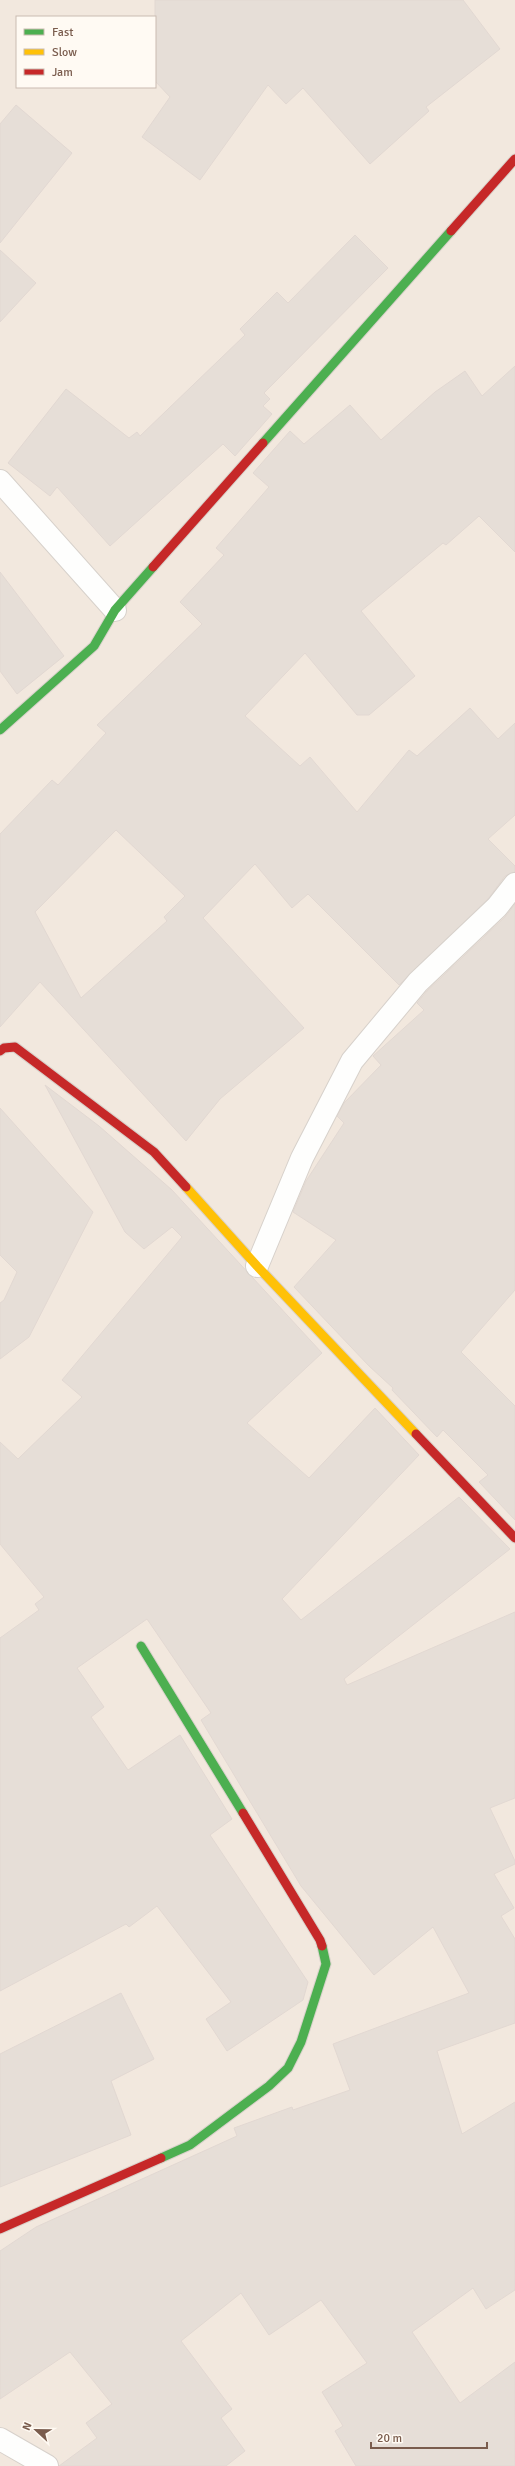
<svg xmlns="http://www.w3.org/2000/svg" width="515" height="2466" viewBox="0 0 515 2466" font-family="Signika,sans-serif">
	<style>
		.residential { fill: #f2e8de; fill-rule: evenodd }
		.building { fill: #e6ded7; stroke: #e2d8d2; fill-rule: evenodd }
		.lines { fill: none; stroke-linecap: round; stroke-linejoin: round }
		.street-casing { stroke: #d7d1cb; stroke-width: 24 }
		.fast-casing { stroke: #d9d2cb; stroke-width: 11 }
		.slow-casing { stroke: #d9d2cb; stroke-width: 11 }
		.jam-casing { stroke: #d9d2cb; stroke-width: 11 }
		.street { stroke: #fefefd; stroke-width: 22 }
		.fast { stroke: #4caf50; stroke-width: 9 }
		.slow { stroke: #ffc107; stroke-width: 9 }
		.jam { stroke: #c62828; stroke-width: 9 }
	</style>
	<rect width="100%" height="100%" fill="#f9f5f0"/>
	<path class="residential" d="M0,0H515V2466H0ZM17,17H155V87H17Z"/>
	<g class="building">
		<polygon points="155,0 463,0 500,49 426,107 429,111 370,164 303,88 286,104 268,85 200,180 142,137 170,97 155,81"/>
		<polygon points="16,105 72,153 0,243 0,124"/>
		<polygon points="355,235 388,268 264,393 270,399 263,406 272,414 235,456 223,444 110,546 57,487 50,496 8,463 66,389 129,438 137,432 140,436 245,335 240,329 277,292 288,303"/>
		<polygon points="0,250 36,283 0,322"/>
		<path d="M515,366V552L479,516L446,545L443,543L361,611L415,676L369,715H357L305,653L245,716L300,766L310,757L357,812L409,750L417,756L470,708L498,739L515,723V815L488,839L515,866V872L505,876L488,899L399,985L308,894L292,908L255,864L203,918L304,1028L220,1099L186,1141L40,982L0,1027V834L52,780L58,785L106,733L97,725L202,624L180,602L224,555L216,548L269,487L253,473L290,431L304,444L350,405L381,440L435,392L465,371L482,396ZM116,830L185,896L164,917L167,921L81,998L35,912Z"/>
		<polygon points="0,572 64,656 17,694 0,671"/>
		<polygon points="515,904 515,1290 461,1352 515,1406 515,1520 479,1482 488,1475 443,1430 437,1437 392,1390 393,1388 369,1366 294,1287 336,1240 293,1212 306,1181 344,1123 337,1116 344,1103 381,1065 373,1056 424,1010 417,1003 427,991 506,916"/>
		<polygon points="45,1085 99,1126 172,1190 322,1353 247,1423 309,1478 375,1408 419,1455 282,1599 301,1620 459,1497 510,1549 344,1679 347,1685 515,1612 515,1798 490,1808 515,1861 515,1864 494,1874 514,1908 501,1916 515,1939 515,2023 437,2051 462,2134 515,2102 515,2290 486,2309 473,2288 412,2332 460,2403 515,2362 515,2466 356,2466 335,2431 343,2426 322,2392 367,2363 321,2300 269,2335 241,2293 181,2341 232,2409 221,2418 245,2451 226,2466 59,2466 97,2438 86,2423 112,2404 70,2352 0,2399 0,2251 36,2227 237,2136 234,2128 292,2107 293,2110 350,2090 333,2044 469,1993 433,1927 374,1975 301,1886 201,1720 211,1713 147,1619 77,1668 104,1707 91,1717 128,1770 180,1735 232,1819 210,1835 308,1982 303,2000 227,2051 206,2019 231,2002 157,1906 129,1927 126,1924 0,1991 0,1638 39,1610 35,1604 44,1597 0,1544 0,1442 18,1459 82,1397 62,1380 182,1237 172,1227 144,1249 125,1232"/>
		<polygon points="0,1108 93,1212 29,1337 0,1359 0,1303 4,1300 17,1272 0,1255"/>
		<polygon points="121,1993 154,2059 111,2081 131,2135 0,2187 0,2054"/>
	</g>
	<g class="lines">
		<g class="street-casing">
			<g id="street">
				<polyline points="0,481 115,610"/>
				<polyline points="257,1266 302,1158 352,1061 418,982 497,907 515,884"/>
				<polyline points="0,2439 47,2466"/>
			</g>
		</g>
		<g class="fast-casing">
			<g id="fast">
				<polyline points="263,443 451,231"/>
				<polyline points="0,730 94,646 115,610 153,567"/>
				<polyline points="141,1646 243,1813"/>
				<polyline points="161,2158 190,2145 269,2086 288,2068 301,2042 326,1964 322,1946"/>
			</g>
		</g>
		<g class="slow-casing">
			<polyline id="slow" points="186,1187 257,1266 416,1434"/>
		</g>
		<g class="jam-casing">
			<g id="jam">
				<polyline points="451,231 515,159"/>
				<polyline points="153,567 263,443"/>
				<polyline points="0,1051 4,1048 15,1047 154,1152 186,1187"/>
				<polyline points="416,1434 515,1538"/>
				<polyline points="243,1813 320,1940 322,1946"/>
				<polyline points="0,2229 161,2158"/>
			</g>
		</g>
		<use href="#street" class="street"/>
		<use href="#fast" class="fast"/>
		<use href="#slow" class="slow"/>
		<use href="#jam" class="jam"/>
	</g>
	<rect x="16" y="16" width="140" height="72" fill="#fffaf3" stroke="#cabbb1"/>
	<rect x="24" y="29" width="20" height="6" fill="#4caf50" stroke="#cabbb1"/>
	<text x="52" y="36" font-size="12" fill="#7a5c4d">Fast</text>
	<rect x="24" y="49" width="20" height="6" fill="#ffc107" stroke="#cabbb1"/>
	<text x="52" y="56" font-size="12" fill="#7a5c4d">Slow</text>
	<rect x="24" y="69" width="20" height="6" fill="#c62828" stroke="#cabbb1"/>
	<text x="52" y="76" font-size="12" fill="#7a5c4d">Jam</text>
	<g transform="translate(36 2430) rotate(292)" stroke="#fffaf3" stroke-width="3" paint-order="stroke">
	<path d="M0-3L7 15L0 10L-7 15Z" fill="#7a5c4d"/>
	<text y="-6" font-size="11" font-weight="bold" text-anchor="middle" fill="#7a5c4d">N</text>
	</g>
	<path d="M371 2442v6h116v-6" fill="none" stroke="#7a5c4d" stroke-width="2"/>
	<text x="377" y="2442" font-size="12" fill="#7a5c4d" stroke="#fffaf3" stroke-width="3" paint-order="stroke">20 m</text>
</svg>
